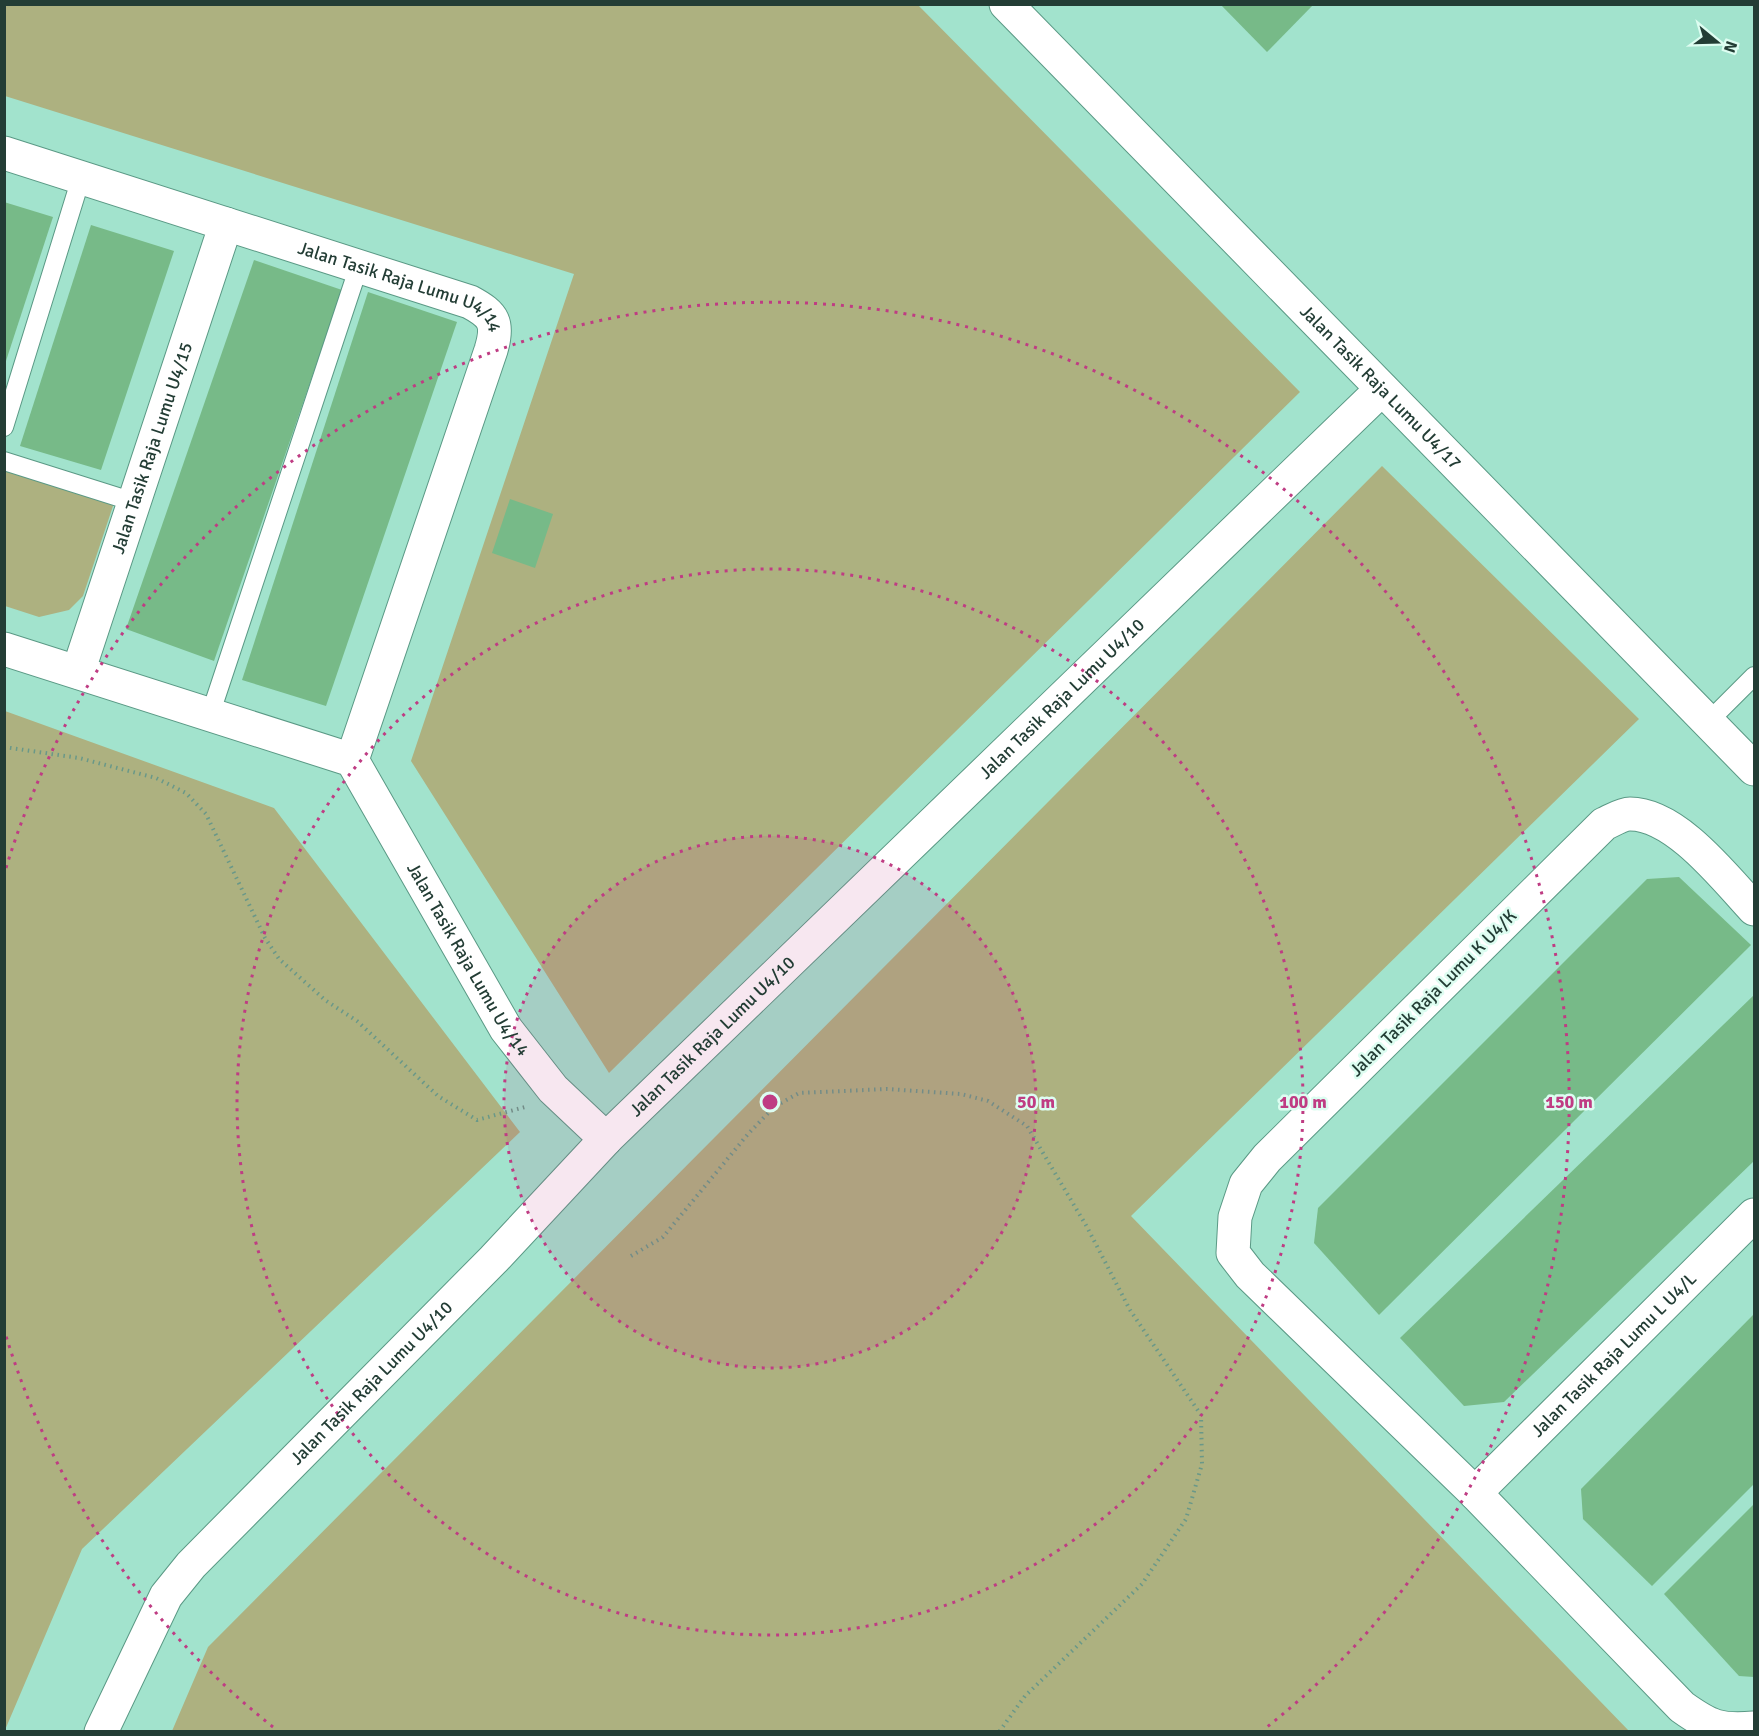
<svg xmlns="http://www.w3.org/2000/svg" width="1759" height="1736" viewBox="0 0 1759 1736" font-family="Signika,sans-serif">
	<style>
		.green { fill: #adb180 }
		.building { fill: #77ba88 }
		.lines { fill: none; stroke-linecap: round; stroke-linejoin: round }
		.service-casing { stroke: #5a9985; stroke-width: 20 }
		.minor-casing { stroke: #5a9985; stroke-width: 35 }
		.path { stroke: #699888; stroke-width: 4; stroke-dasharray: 1.5 4.5; stroke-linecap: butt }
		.service { stroke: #fff; stroke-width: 18 }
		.minor { stroke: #fff; stroke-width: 33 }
		.ring { fill: none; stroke: #bf3c83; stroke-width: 3; stroke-dasharray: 3 6 }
		.labels { text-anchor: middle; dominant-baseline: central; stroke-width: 5; stroke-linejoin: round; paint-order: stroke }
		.street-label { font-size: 18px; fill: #233d35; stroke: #ddfdf1 }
		.centre { fill: #bf3c83; stroke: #ddfdf1; stroke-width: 3 }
		.ring-label { font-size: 18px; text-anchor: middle; font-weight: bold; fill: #bf3c83; stroke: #ddfdf1; stroke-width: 5; stroke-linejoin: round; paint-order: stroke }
	</style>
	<rect width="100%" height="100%" fill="#a2e3cd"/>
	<g class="green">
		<polygon points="5,5 918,5 1300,392 609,1073 411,761 574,274 5,96"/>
		<polygon points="1382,466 1639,719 1131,1216 1629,1731 172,1731 208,1647"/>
		<polygon points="4,468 114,503 83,596 69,610 39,617 5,606"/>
		<polygon points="5,711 274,808 520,1132 82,1549 5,1730"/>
	</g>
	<g class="building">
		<polygon points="1220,4 1314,4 1267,52"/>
		<polygon points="4,202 53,217 5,364 4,364"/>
		<polygon points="91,225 174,251 101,470 20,446"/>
		<polygon points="254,260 342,290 214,661 126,629"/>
		<polygon points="368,292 457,322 326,706 242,680"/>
		<polygon points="510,499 553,514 535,568 492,553"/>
		<polygon points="1679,877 1751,945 1379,1315 1314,1243 1318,1208 1647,879"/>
		<polygon points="1754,995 1754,1161 1504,1402 1464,1406 1400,1338"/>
		<polygon points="1754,1314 1754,1484 1652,1586 1583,1519 1581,1489"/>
		<polygon points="1754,1504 1754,1677 1739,1676 1664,1594"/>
	</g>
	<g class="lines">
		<g class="service-casing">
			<g id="service">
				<polyline points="4,427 81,178"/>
				<polyline points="4,461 134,502"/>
				<polyline points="210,715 359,266"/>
				<polyline points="1708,722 1754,676"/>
			</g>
		</g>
		<g class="minor-casing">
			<g id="minor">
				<path id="s1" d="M1006,4L1754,769"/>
				<path id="s2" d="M4,153L470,302C494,315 499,323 491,350L352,760"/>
				<path id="s3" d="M4,649L352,760L506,1029L553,1089L606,1139"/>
				<path id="s4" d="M78,672L226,224"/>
				<path d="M1754,909C1725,878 1676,814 1630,814C1622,814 1611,821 1604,824L1267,1158L1246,1184L1235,1217L1233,1253L1250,1275L1475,1493L1682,1707C1710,1727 1720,1731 1754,1728"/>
				<path id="s5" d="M1475,1493L1754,1215"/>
				<path id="s6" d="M101,1732L166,1596L191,1565L494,1259L606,1139L1382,389"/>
			</g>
		</g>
		<g class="path">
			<polyline points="4,747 79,758 156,778 186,793 206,814 265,938 279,959 325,1000 357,1021 438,1096 477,1120 525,1107"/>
			<polyline points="631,1256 663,1237 748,1134 774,1107 799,1093 887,1089 961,1094 988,1101 1027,1126 1087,1227 1130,1310 1201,1415 1202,1464 1186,1519 1142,1584 1025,1696 999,1732"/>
		</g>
		<use href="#service" class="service"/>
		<use href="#minor" class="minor"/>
	</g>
	<circle cx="770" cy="1102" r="266" fill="#bf3c83" fill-opacity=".12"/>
	<g class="ring">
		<circle cx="770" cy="1102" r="266"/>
		<circle cx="770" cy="1102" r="533"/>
		<path d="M273 1727A799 799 0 0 1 6 1336M6 868A799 799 0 1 1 1267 1727"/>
	</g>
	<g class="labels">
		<g class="street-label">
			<text stroke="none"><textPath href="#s2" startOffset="420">Jalan Tasik Raja Lumu U4/14</textPath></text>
			<text stroke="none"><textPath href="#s1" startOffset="536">Jalan Tasik Raja Lumu U4/17</textPath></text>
			<text stroke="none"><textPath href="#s4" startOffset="236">Jalan Tasik Raja Lumu U4/15</textPath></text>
			<text stroke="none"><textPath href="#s6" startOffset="1419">Jalan Tasik Raja Lumu U4/10</textPath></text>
			<text stroke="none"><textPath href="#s3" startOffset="596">Jalan Tasik Raja Lumu U4/14</textPath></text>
			<text transform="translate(1433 993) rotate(-45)">Jalan Tasik Raja Lumu K U4/K</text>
			<text stroke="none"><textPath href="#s6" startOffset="933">Jalan Tasik Raja Lumu U4/10</textPath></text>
			<text stroke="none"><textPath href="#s5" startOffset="196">Jalan Tasik Raja Lumu L U4/L</textPath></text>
			<text stroke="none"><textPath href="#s6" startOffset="447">Jalan Tasik Raja Lumu U4/10</textPath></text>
		</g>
	</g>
	<circle cx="770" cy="1102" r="9" class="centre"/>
	<g class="ring-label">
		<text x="1036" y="1108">50 m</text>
		<text x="1303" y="1108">100 m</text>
		<text x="1569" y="1108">150 m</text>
	</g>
	<rect width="1759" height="1736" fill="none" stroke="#233d35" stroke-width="12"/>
	<g transform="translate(1717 42) rotate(109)" stroke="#ddfdf1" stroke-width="4.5" paint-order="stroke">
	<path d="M0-4.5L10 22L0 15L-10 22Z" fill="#233d35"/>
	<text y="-9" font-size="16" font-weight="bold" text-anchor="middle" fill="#233d35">N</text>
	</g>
</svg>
